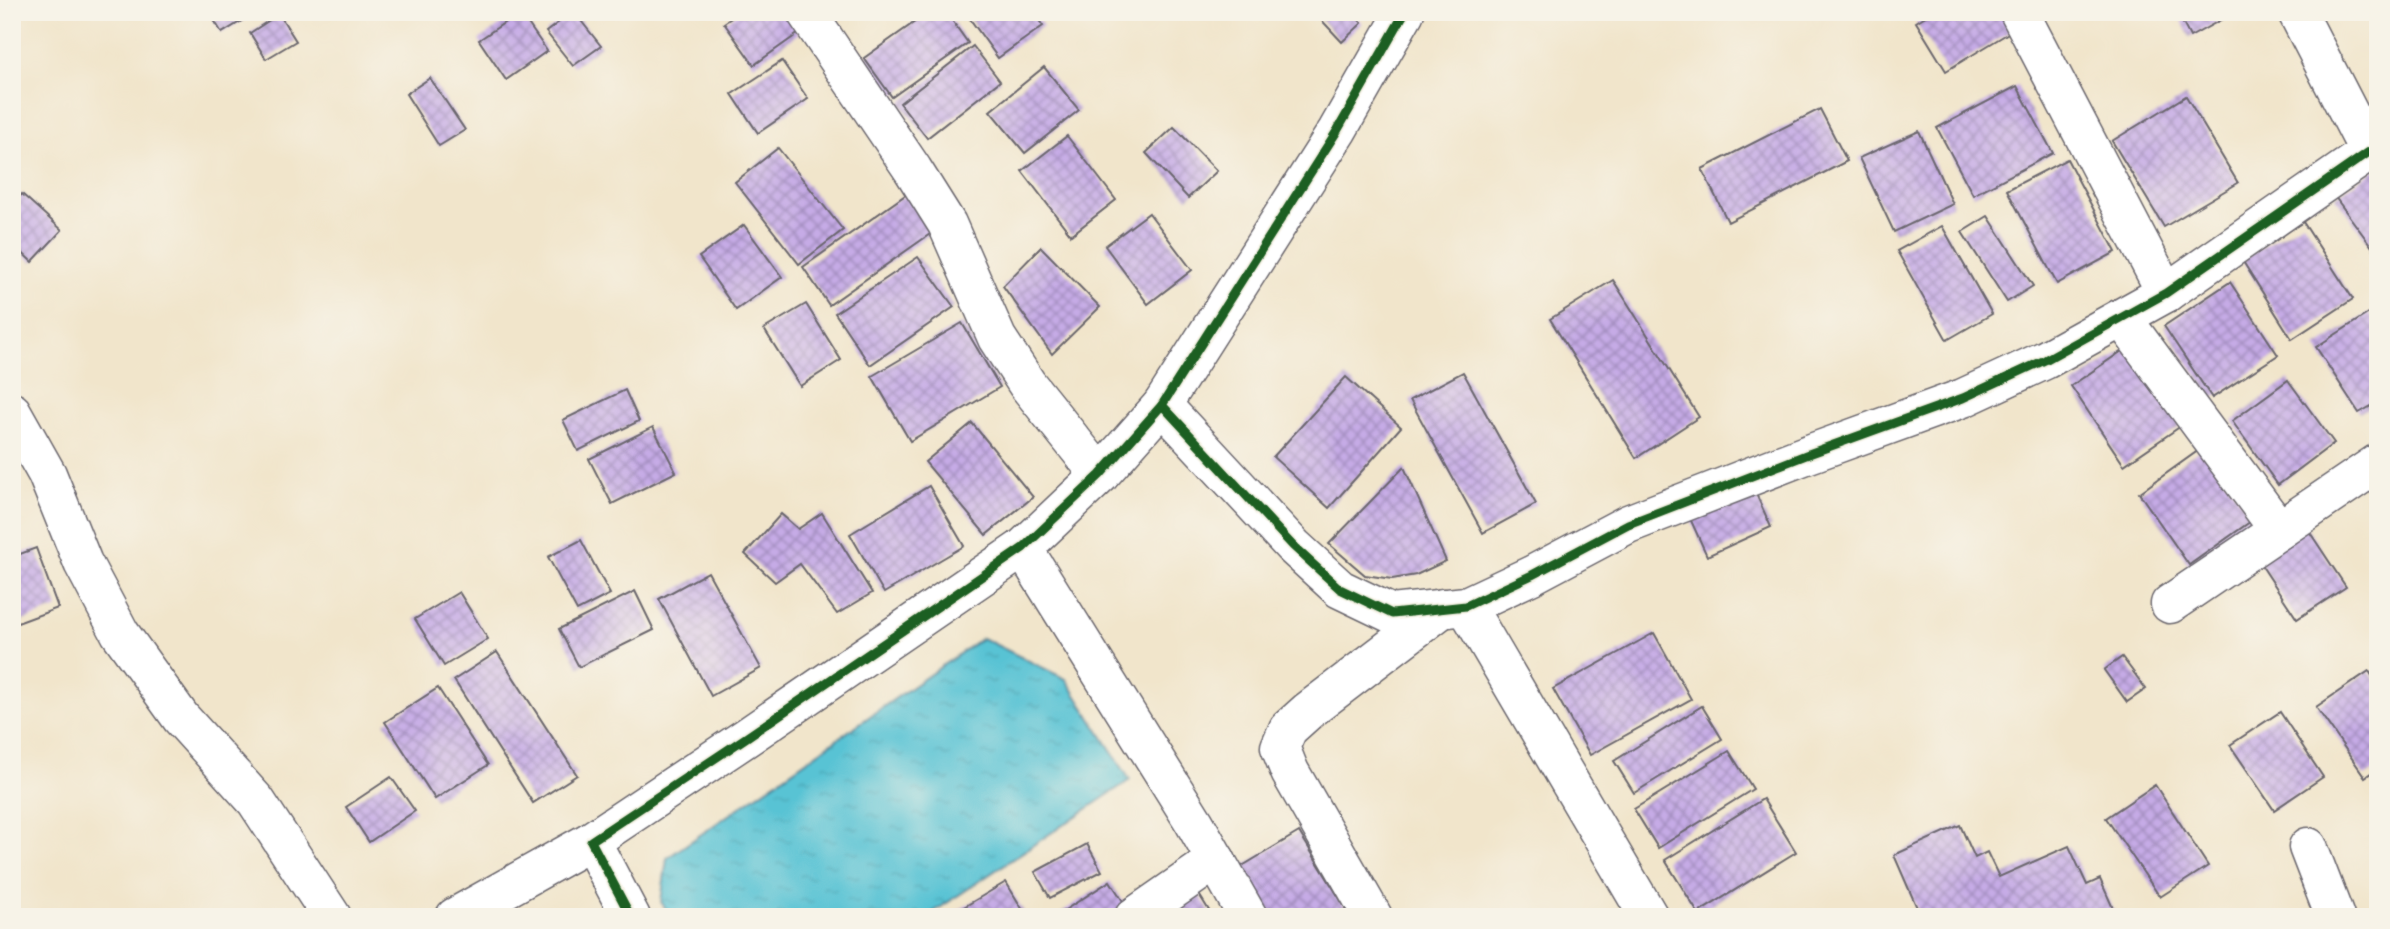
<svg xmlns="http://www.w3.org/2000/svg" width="2390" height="929" viewBox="0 0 2390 929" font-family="Cardo,serif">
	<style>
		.water { fill: url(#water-ripples); stroke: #3d7288; stroke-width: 2 }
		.building { fill: url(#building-cross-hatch) }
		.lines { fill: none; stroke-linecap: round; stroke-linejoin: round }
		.minor-casing { stroke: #6a666d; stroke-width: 41 }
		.minor { stroke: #fff; stroke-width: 38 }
		.cycleway-casing { stroke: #f7f3e8; stroke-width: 13 }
		.cycleway { stroke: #1b5e20; stroke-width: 9 }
	</style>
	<defs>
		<pattern id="water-ripples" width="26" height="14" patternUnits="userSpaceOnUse" patternTransform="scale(1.75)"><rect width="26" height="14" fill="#58c3d4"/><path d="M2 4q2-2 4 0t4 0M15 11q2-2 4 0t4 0" fill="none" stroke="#4ca7b7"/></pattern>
		<pattern id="building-cross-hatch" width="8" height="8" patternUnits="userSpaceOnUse" patternTransform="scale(1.75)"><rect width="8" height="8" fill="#c6abe6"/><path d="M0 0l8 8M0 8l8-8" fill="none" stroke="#a08bbc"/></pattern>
	</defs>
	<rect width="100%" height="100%" fill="#f7f3e8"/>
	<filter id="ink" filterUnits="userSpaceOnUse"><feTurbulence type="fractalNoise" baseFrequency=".0143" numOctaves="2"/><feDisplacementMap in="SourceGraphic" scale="14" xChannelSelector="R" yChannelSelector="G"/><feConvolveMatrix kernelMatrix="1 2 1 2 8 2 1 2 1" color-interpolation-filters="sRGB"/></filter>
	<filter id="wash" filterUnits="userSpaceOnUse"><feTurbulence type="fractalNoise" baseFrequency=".00686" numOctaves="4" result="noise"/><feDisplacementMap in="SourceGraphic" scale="28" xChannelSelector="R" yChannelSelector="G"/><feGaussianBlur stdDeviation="1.57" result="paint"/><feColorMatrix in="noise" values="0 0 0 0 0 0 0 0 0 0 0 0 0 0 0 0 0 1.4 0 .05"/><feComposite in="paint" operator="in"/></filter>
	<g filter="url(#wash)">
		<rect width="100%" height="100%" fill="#f1e5cb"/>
		<polygon class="water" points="982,638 1066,679 1130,780 926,917 672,917 661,902 667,858"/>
		<g id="blocks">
			<g class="building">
				<polygon points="209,12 256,12 222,33"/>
				<polygon points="520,12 547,51 506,80 479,40"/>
				<polygon points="572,12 574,12 601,46 573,66 546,32"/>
				<polygon points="740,12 784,12 799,33 754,65 724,23"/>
				<polygon points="929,12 946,12 968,43 892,97 864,58"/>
				<polygon points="965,12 1033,12 1043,26 998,58"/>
				<polygon points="1314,12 1361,12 1356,17 1362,23 1342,42"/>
				<polygon points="1932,12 2005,12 2015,29 1946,71 1916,22"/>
				<polygon points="2177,12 2235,12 2190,37"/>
				<polygon points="279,14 296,41 266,59 250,33"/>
				<polygon points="973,46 1000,81 927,138 900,103"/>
				<polygon points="782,61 808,99 758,133 732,94"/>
				<polygon points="1044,67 1079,110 1025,153 990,111"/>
				<polygon points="430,78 465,130 439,146 406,94"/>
				<polygon points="2017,86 2053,153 1973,195 1937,128"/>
				<polygon points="2186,96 2238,183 2164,227 2112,141"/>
				<polygon points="1820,109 1847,161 1728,222 1702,169"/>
				<polygon points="1174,127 1217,171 1188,198 1146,153"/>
				<polygon points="1919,131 1953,204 1894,232 1859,158"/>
				<polygon points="1067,136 1116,200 1071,235 1022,171"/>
				<polygon points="778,148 843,230 799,264 735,182"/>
				<polygon points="2067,159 2116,252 2057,284 2007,190"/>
				<polygon points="2378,167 2378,255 2335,197"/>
				<polygon points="914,189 940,227 829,305 803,267"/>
				<polygon points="22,194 62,230 32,262 12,243 12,205"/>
				<polygon points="1149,213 1192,270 1148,304 1105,246"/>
				<polygon points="1988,216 2033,286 2007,302 1962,232"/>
				<polygon points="2303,222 2353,299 2292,339 2242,260"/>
				<polygon points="744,225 782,277 736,310 699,257"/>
				<polygon points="1942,226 1992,314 1947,340 1897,251"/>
				<polygon points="1041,247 1100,307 1052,354 1003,286"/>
				<polygon points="918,257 954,307 870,365 835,313"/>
				<polygon points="1613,280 1699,417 1636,458 1550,319"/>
				<polygon points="2230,282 2278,355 2212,398 2164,326"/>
				<polygon points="806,304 841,360 800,386 764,329"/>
				<polygon points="2369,313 2378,327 2378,402 2359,413 2316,347"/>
				<polygon points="962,323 1000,387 910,441 872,376"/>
				<polygon points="2128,347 2181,426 2124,465 2071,386"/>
				<polygon points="1463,372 1536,504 1483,533 1410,400"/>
				<polygon points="1346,377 1401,427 1329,508 1273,457"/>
				<polygon points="2288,380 2334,443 2278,485 2232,421"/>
				<polygon points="625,390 639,421 578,451 563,420"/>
				<polygon points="972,423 1033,497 986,535 925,462"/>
				<polygon points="653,427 676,472 612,504 589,459"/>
				<polygon points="2202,448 2254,519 2189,565 2139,493"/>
				<polygon points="1404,467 1446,561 1416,575 1392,579 1365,575 1329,544"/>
				<polygon points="1752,485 1771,527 1707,556 1688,514"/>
				<polygon points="929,486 964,546 884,593 850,534"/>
				<polygon points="822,513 872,593 837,614 800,564 775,582 745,554 781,514 798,529"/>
				<polygon points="2305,525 2346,587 2297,619 2256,557"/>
				<polygon points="581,540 610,594 577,611 548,557"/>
				<polygon points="36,548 58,608 12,625 12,557"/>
				<polygon points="708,572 761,668 711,696 659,599"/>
				<polygon points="635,591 654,630 579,667 559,629"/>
				<polygon points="459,592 488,639 444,666 415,619"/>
				<polygon points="1654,633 1691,699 1590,755 1553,689"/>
				<polygon points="497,652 577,775 533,803 454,680"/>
				<polygon points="2122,657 2146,689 2127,702 2104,670"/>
				<polygon points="2369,671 2378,685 2378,768 2365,777 2316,707"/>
				<polygon points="438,688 488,765 435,799 385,722"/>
				<polygon points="1702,706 1722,739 1634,793 1614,761"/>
				<polygon points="2280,712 2323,777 2274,810 2230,745"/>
				<polygon points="1729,751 1753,789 1658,848 1634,809"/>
				<polygon points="391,777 415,811 369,842 346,807"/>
				<polygon points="2155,785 2208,866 2160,897 2106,818"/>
				<polygon points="1763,799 1796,852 1698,913 1665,860"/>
				<polygon points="1960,825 1975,858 1987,852 1999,877 2069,846 2087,885 2100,879 2117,917 1921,917 1894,855"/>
				<polygon points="1299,832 1346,909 1334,917 1269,917 1239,868"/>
				<polygon points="1087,844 1102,871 1050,898 1035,872"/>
				<polygon points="1110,881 1128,909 1116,917 1054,917"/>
				<polygon points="1006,882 1027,917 954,917 952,914"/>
				<polygon points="1192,883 1213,917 1156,917"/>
				<polygon points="2378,904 2378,917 2374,917 2370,907"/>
			</g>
		</g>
	</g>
	<g filter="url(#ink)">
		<use href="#blocks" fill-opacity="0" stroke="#6a666d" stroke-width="2"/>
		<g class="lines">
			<g class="minor-casing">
				<g id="minor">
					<polyline points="806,12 913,170 947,224 997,338 1027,384 1100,475"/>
					<polyline points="1405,12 1337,131 1162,405 1293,546 1340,589 1392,614 1466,606 1532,575 1628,524 1806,455 1963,398 2045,360 2166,293 2369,152 2378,149"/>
					<polyline points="2019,12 2166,293"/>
					<polyline points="2297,12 2369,152"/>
					<polyline points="2122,318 2279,530"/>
					<polyline points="12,412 47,474 83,563 120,633 181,718 256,801 332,917"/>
					<polyline points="1023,548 1194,822 1248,917"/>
					<polyline points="2170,604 2378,463"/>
					<polyline points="1466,606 1649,917"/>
					<polyline points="2308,847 2335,917"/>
					<polyline points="455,917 591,841"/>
					<polyline points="631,917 591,841 747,737 1023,548 1100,475 1162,405"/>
					<polyline points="1134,917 1216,860"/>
					<polyline points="1373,917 1290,772 1280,747 1288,729 1308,711 1443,608"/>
				</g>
			</g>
			<use href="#minor" class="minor"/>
			<g class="cycleway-casing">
				<g id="cycleway">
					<polyline points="1405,12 1337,131 1162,405 1293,546 1340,589 1392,614 1466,606 1532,575 1628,524 1806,455 1963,398 2045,360 2166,293 2369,152 2378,149"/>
					<polyline points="631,917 591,841 747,737 1023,548 1100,475 1162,405"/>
				</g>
			</g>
			<use href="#cycleway" class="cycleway"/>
		</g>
	</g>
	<rect width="2390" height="929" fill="none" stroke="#f7f3e8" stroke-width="42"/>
</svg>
